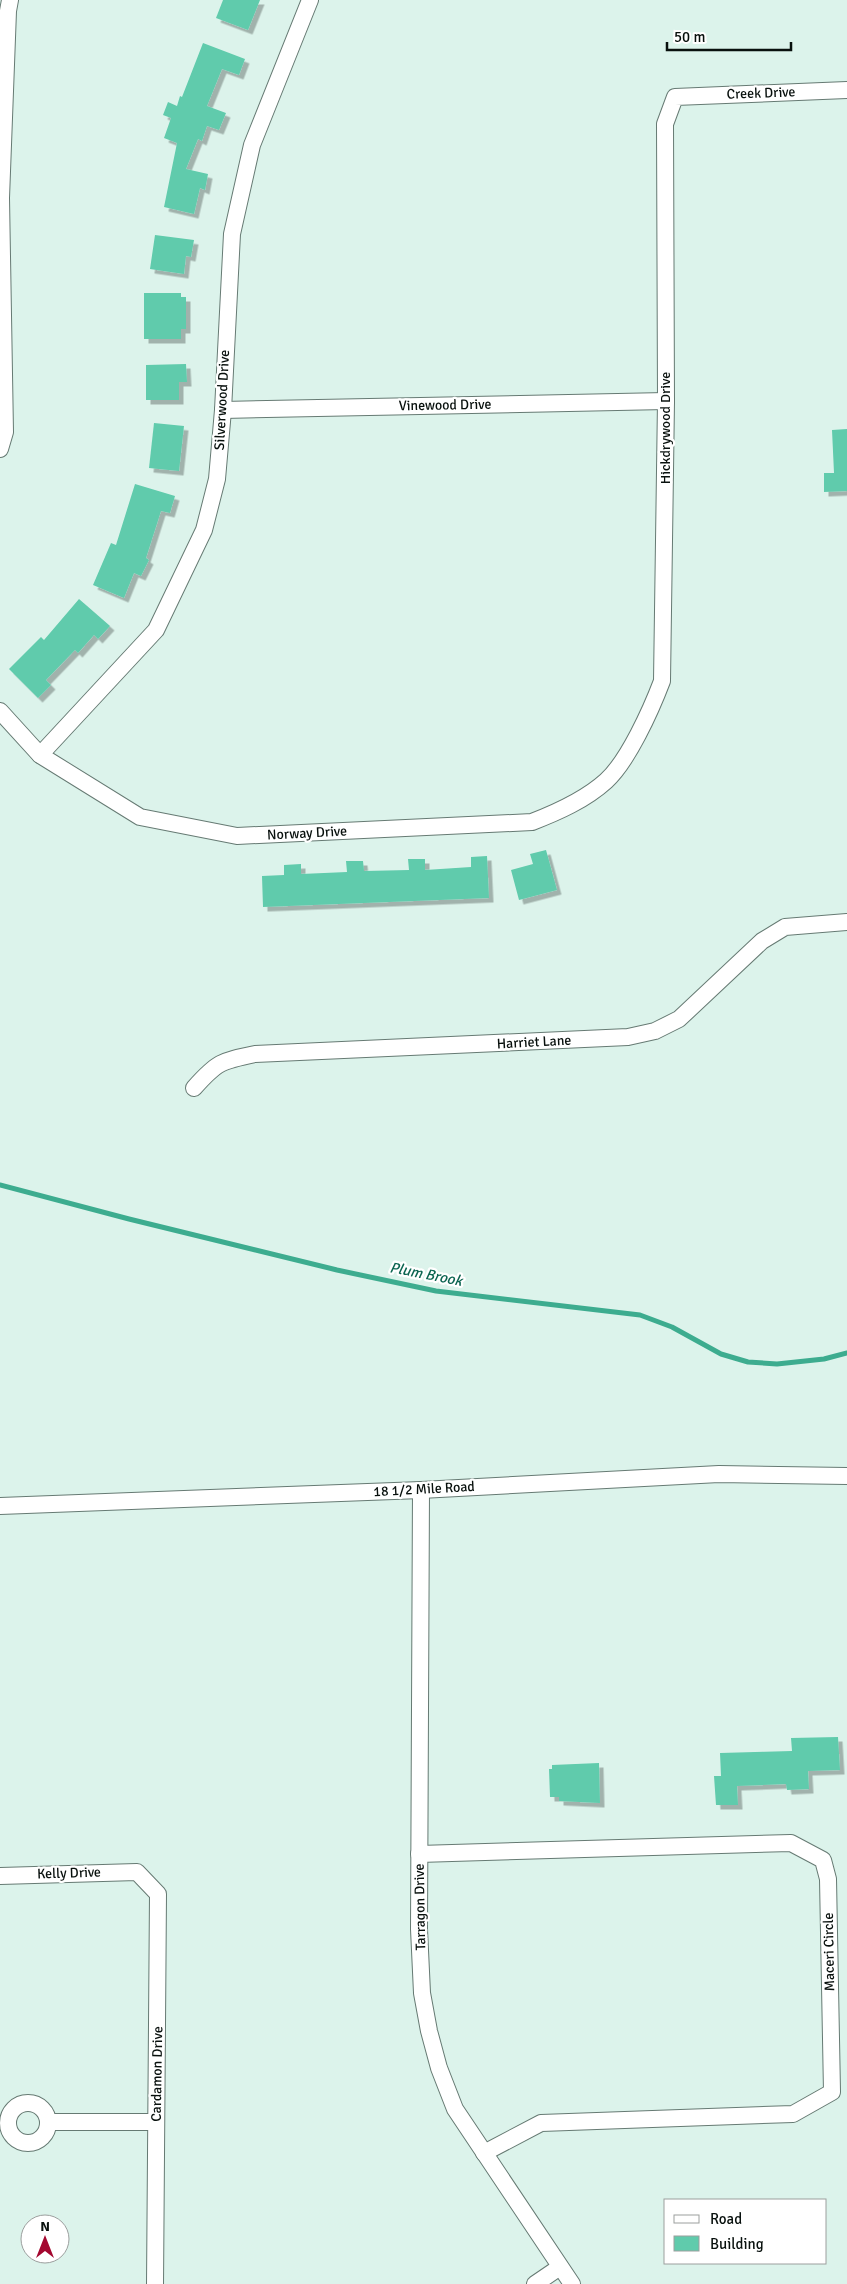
<svg xmlns="http://www.w3.org/2000/svg" width="847" height="2284" viewBox="0 0 847 2284" font-family="Signika,sans-serif">
	<style>
		.lines { fill: none; stroke-linecap: round; stroke-linejoin: round }
		.stream { stroke: #3dac8f; stroke-width: 5 }
		.building { fill: #60cbac; filter: url(#shadow) }
		.minor-casing { stroke: #667a73; stroke-width: 18 }
		.minor { stroke: #fff; stroke-width: 16 }
		.labels { text-anchor: middle; dominant-baseline: central; stroke-width: 4.5; stroke-linejoin: round; paint-order: stroke }
		.street-label { font-size: 14px; fill: #08100d; stroke: #fff }
		.water-label { font-size: 15px; font-style: italic; fill: #0c6551; stroke: #fff }
	</style>
	<defs>
		<filter id="shadow"><feDropShadow dx="4.5" dy="4.5" stdDeviation="0" flood-color="#0004"/></filter>
	</defs>
	<rect width="100%" height="100%" fill="#dcf3eb"/>
	<g class="lines">
		<polyline class="stream" points="0,1185 129,1219 337,1270 436,1291 640,1315 672,1327 721,1354 748,1362 777,1364 824,1359 847,1353"/>
	</g>
	<g class="building">
		<polygon points="223,0 260,0 248,30 216,18"/>
		<polygon points="203,43 245,59 239,75 222,69 207,106 226,113 219,130 207,126 202,141 198,139 186,169 208,174 205,190 200,188 194,214 164,207 177,143 164,138 171,118 163,115 168,102 177,106 180,96 182,97"/>
		<polygon points="155,235 194,240 191,257 186,256 184,274 150,269"/>
		<polygon points="144,293 181,293 181,297 186,297 186,329 181,329 181,339 144,339"/>
		<polygon points="186,364 187,382 179,382 179,400 146,400 146,365"/>
		<polygon points="154,423 184,426 179,471 149,468"/>
		<polygon points="847,429 847,491 824,492 824,473 834,473 832,430"/>
		<polygon points="135,484 175,496 170,513 161,511 146,558 149,560 141,576 134,573 124,598 93,585 111,543 116,545"/>
		<polygon points="79,599 110,626 98,639 94,635 78,653 75,650 46,680 51,685 38,698 9,669 41,637 44,640"/>
		<polygon points="546,850 557,890 519,900 511,870 533,864 530,854"/>
		<polygon points="487,856 489,898 263,907 262,876 284,875 284,865 301,864 301,874 347,872 346,861 363,861 364,871 409,870 408,859 425,859 425,870 471,867 471,857"/>
		<polygon points="838,1737 840,1770 808,1771 809,1789 787,1790 786,1784 737,1786 738,1805 716,1805 714,1776 721,1776 720,1753 792,1751 791,1738"/>
		<polygon points="599,1763 600,1803 559,1801 559,1797 550,1797 549,1769 552,1769 552,1765"/>
	</g>
	<g class="lines">
		<g class="minor-casing">
			<g id="minor">
				<polyline points="223,410 666,401"/>
				<polyline points="0,449 5,432 1,198 8,11 10,0"/>
				<path d="M0,711L40,755L140,817L237,836L532,822C558,812 585,800 606,781C628,761 651,710 662,681L666,401L665,124L675,97L847,90"/>
				<polyline points="40,755 156,630 204,530 217,479 223,410 232,234 252,145 310,0"/>
				<path d="M194,1088C217,1062 221,1061 255,1054L628,1037L655,1031L679,1019L762,941L785,927L847,922"/>
				<polyline points="421,1490 419,1929 422,1993 429,2031 439,2068 455,2109 572,2284"/>
				<polyline points="0,1506 421,1490 719,1474 847,1476"/>
				<polyline points="419,1854 791,1843 823,1860 828,1879 832,2092 793,2114 541,2123 484,2153"/>
				<polyline points="0,1876 137,1872 158,1894 155,2284"/>
				<circle cx="28" cy="2123" r="20"/>
				<polyline points="48,2122 156,2122"/>
				<polyline points="535,2284 560,2267"/>
			</g>
		</g>
		<use href="#minor" class="minor"/>
	</g>
	<g class="labels">
		<g class="street-label">
			<text transform="translate(761 93) rotate(-2)">Creek Drive</text>
			<text transform="translate(222 400) rotate(-87)">Silverwood Drive</text>
			<text transform="translate(445 405) rotate(-1)">Vinewood Drive</text>
			<text transform="translate(665 428) rotate(-90)">Hickdrywood Drive</text>
			<text transform="translate(307 833) rotate(-3)">Norway Drive</text>
			<text transform="translate(534 1042) rotate(-3)">Harriet Lane</text>
			<text transform="translate(424 1489) rotate(-3)">18 1/2 Mile Road</text>
			<text transform="translate(69 1873) rotate(-2)">Kelly Drive</text>
			<text transform="translate(420 1907) rotate(-91)">Tarragon Drive</text>
			<text transform="translate(829 1952) rotate(-91)">Maceri Circle</text>
			<text transform="translate(157 2074) rotate(-89)">Cardamon Drive</text>
		</g>
		<g class="water-label">
			<text transform="translate(426 1274) rotate(11)">Plum Brook</text>
		</g>
	</g>
	<rect x="664" y="2199" width="162" height="65" fill="#ffffff" stroke="#9c9f9e"/>
	<rect x="674" y="2215" width="25" height="8" fill="#ffffff" stroke="#9c9f9e"/>
	<text x="710" y="2224" font-size="15" fill="#08100d">Road</text>
	<rect x="674" y="2236" width="25" height="15" fill="#60cbac" stroke="#9c9f9e"/>
	<text x="710" y="2249" font-size="15" fill="#08100d">Building</text>
	<g transform="translate(45 2239)"><circle r="24" fill="#ffffff" stroke="#9c9f9e"/>
	<path d="M0-4L9 19L0 12L-9 19Z" fill="#a40830"/>
	<text y="-8" font-size="14" font-weight="bold" text-anchor="middle" fill="#08100d">N</text>
	</g>
	<path d="M667 42v8h124v-8" fill="none" stroke="#08100d" stroke-width="2.5"/>
	<text x="674" y="42" font-size="15" fill="#08100d" stroke="#ffffff" stroke-width="4" paint-order="stroke">50 m</text>
</svg>
